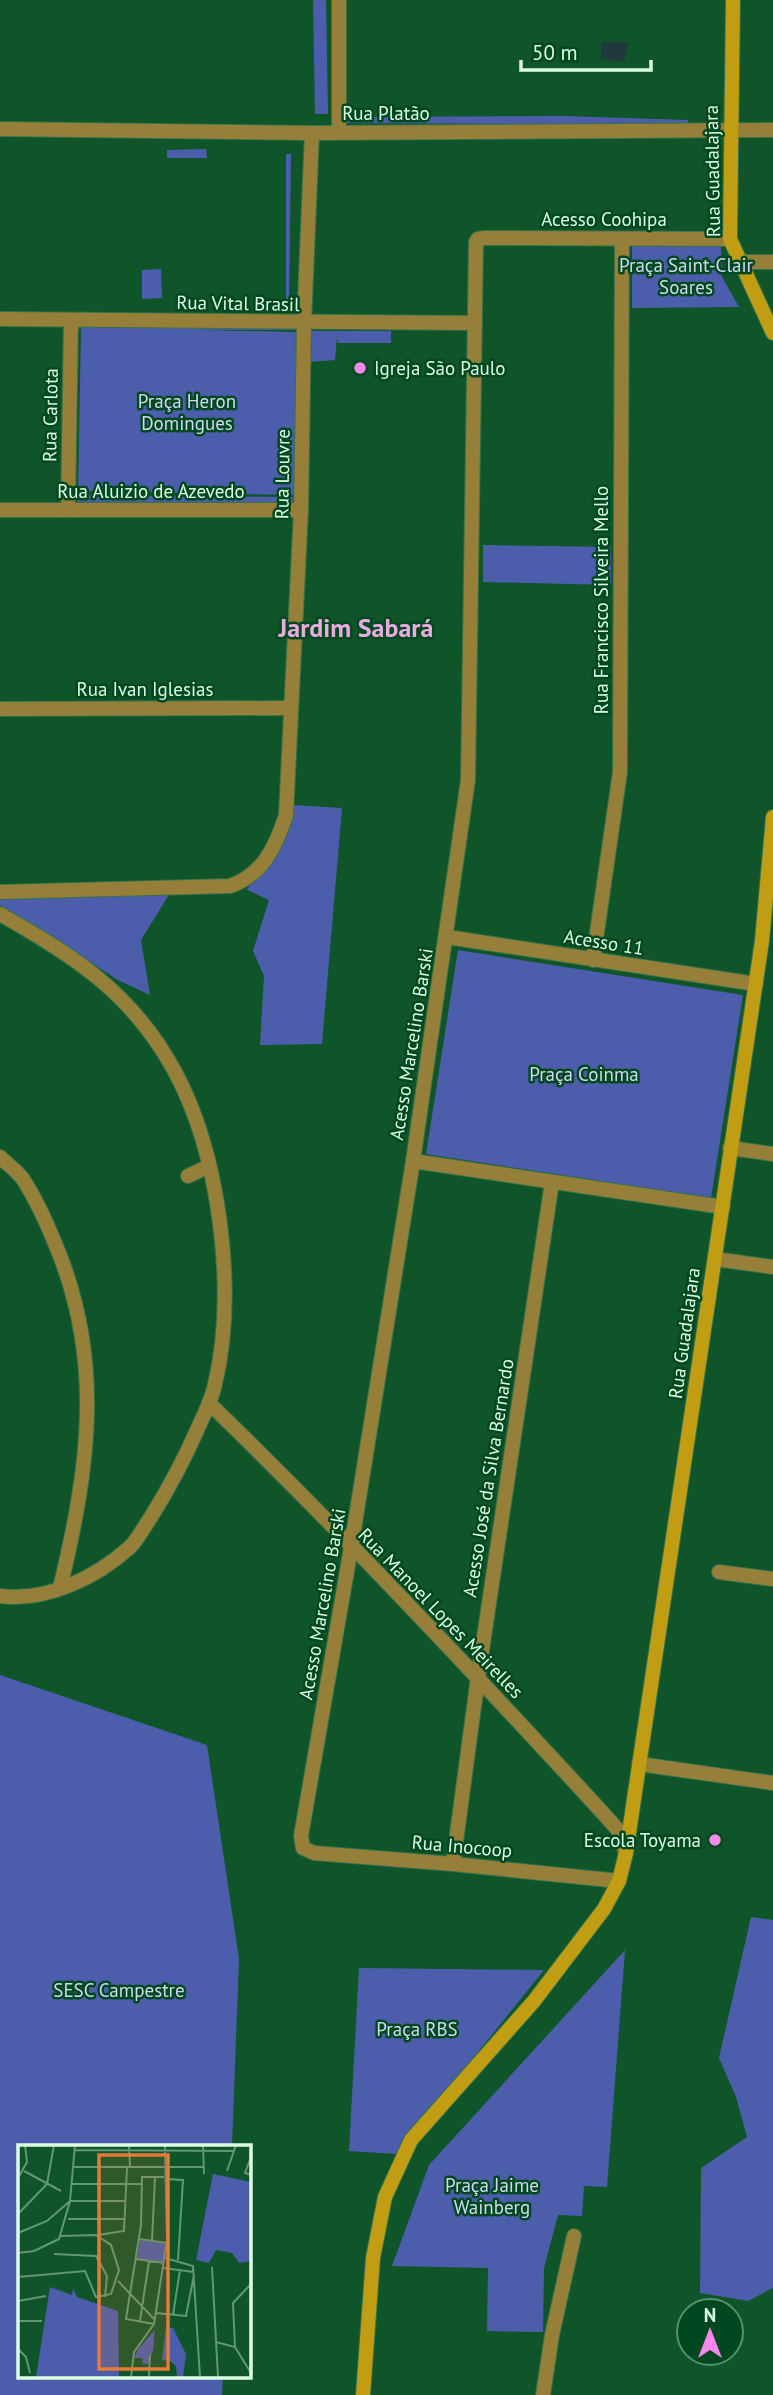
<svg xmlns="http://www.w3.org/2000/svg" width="773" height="2395" viewBox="0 0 773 2395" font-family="'PT Sans',sans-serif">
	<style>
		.green { fill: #4c5eab }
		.water { fill: #21383c }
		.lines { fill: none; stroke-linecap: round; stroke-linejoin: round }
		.minor-casing { stroke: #35724b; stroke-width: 16 }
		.secondary-casing { stroke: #35724b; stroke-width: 16 }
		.minor { stroke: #957f39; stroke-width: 14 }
		.secondary { stroke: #c19d13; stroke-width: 14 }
		.poi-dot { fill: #f888eb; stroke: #004920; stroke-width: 2.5 }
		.labels { text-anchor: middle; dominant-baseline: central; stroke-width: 5; stroke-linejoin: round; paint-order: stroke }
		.street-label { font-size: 19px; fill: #ddfde3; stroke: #004920 }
		.park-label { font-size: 19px; fill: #d1d9f2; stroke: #004920 }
		.poi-label { font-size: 19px; fill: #ddfde3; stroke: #004920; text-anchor: start }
		.district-label { font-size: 26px; font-weight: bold; fill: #e9abe0; stroke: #004920 }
		.inset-road { fill: none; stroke: #629874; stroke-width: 2 }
		.view { fill: #e67a37; fill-opacity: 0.15; stroke: #e67a37; stroke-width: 3.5 }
		.inset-edge { fill: none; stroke: #ddfde3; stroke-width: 3.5 }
	</style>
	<rect width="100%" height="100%" fill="#10542a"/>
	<g class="green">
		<polygon points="313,0 326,0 328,114 315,114"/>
		<polygon points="564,116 688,120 689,125 346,123 347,117"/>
		<polygon points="206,149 207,158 167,158 167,150"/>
		<polygon points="286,154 291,154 289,307 286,307"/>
		<polygon points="632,245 721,245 722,277 739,307 632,308"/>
		<polygon points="161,269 162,298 142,299 142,270"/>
		<polygon points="73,322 294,326 295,330 199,330 297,332 294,495 78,491 81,329 74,328"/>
		<polygon points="308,331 391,331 391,343 338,343 337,338 335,360 308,362"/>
		<polygon points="77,495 293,497 293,504 77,505"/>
		<polygon points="483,545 611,547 611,585 483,582"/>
		<polygon points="294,805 342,808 322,1044 260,1045 264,976 253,951 269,900 247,890"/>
		<polygon points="170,893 141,940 150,995 118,980 0,905 0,898"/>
		<polygon points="458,950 743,995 711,1198 426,1154"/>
		<polygon points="0,1675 207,1745 239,1959 232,2146 19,2146 19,2376 223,2376 222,2395 0,2395"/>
		<polygon points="751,1917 773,1920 773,2288 748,2301 700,2293 701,2168 747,2137 736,2097 719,2058"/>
		<polygon points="625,1950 607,2187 584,2186 582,2216 558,2215 544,2268 543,2332 487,2331 488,2268 392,2266 429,2165"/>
		<polygon points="359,1968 544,1970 396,2154 349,2151"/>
	</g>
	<polygon class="water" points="601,42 628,42 624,62 601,59"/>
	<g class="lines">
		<g class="minor-casing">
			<g id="minor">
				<polyline points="339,0 339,132"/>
				<polyline points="0,129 312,133 773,130"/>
				<polyline points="739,262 773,262"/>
				<polyline points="0,319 475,323"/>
				<polyline points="0,510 301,510"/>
				<polyline points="68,510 71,320"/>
				<polyline points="0,709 291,708"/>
				<path d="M0,892L230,886C263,875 276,846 286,815L301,510L304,323L312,133"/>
				<path d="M0,914C74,956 132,993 174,1070C220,1154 237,1291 215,1384C212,1400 204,1414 198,1428C184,1460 169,1488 151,1517C144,1527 138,1539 130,1547C96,1578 46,1602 0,1596"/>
				<polyline points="447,937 756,984"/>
				<polyline points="593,960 620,772 622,239"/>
				<polyline points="730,1148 773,1154"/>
				<path d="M0,1157C7,1164 17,1171 23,1179C35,1198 46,1221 54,1241C105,1359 89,1468 60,1588"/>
				<polyline points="413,1161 723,1207"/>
				<polyline points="188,1176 209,1166"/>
				<polyline points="715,1259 773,1267"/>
				<path d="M209,1403C345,1535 474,1673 602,1812L618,1830L626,1853"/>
				<polyline points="719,1572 773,1579"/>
				<polyline points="639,1764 773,1783"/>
				<polyline points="453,1864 478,1677 552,1182"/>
				<polyline points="619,1881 453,1864 314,1853 303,1848 301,1836 351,1548 413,1161 468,780 476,242 478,239 485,238 730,239"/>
				<polyline points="543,2395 552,2335 574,2236"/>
			</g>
		</g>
		<g class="secondary-casing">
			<g id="secondary">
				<polyline points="733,0 730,239 773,333"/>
				<polyline points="363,2395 373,2258 385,2197 411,2140 534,2001 604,1909 619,1881 626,1853 762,941 773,817"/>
			</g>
		</g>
		<use href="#minor" class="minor"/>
		<use href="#secondary" class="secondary"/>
	</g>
	<g class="poi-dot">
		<circle cx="360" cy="368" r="7"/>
		<circle cx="715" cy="1840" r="7"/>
	</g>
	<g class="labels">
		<g class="street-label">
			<text x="386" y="113">Rua Platão</text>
			<text transform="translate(712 171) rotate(-91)">Rua Guadalajara</text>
			<text x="604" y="219">Acesso Coohipa</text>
			<text transform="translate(238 303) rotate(1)">Rua Vital Brasil</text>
			<text transform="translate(50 415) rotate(-89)">Rua Carlota</text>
			<text transform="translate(282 474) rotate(-89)">Rua Louvre</text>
			<text x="151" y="491">Rua Aluizio de Azevedo</text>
			<text transform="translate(601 600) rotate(-90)">Rua Francisco Silveira Mello</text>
			<text x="145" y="689">Rua Ivan Iglesias</text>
			<text transform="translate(604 942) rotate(9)">Acesso 11</text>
			<text transform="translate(411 1044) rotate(-81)">Acesso Marcelino Barski</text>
			<text transform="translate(684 1333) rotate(-82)">Rua Guadalajara</text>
			<text transform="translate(488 1478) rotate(-81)">Acesso José da Silva Bernardo</text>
			<text transform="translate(322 1604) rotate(-80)">Acesso Marcelino Barski</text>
			<text transform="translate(441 1613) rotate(46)">Rua Manoel Lopes Meirelles</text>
			<text transform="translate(462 1846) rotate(5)">Rua Inocoop</text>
		</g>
		<g class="park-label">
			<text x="686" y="265">Praça Saint-Clair<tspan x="686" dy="22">Soares</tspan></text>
			<text x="187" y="401">Praça Heron<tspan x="187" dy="22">Domingues</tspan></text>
			<text x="584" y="1074">Praça Coinma</text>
			<text x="119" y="1990">SESC Campestre</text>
			<text x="417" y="2029">Praça RBS</text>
			<text x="492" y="2185">Praça Jaime<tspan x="492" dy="22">Wainberg</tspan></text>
		</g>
		<g class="poi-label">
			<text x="374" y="368">Igreja São Paulo</text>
			<text x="701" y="1840" text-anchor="end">Escola Toyama</text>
		</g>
		<g class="district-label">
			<text x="356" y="627">Jardim Sabará</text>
		</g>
	</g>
	<g transform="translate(18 2145)">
		<rect width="233" height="233" fill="#10542a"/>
		<path d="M195,29L233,37V116L221,118L214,108L198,105L191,118L178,115ZM122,95L148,99L145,118L119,114ZM32,142L54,150L55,143L59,152L100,166L101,232H18ZM148,182L155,183L168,209L165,232H159L158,221L151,215H144ZM137,185L135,206L130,219H125L124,213H116L120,204Z" fill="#4c5eab"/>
		<path class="inset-road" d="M111,0L112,22M185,0L186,29M56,5L216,6M233,12L227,28L233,30M55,22H186M6,26L43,46M209,26L218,0M0,33L9,17L7,0M147,34L165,35L160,115M54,39H124M0,69L29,39L36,0M50,74H107M0,88L29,76L52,56L57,0M80,90L106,86L109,23M121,94L149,98M134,96L137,32M0,108L16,106L41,94L52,56H108M36,109L78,111L89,131L87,152M147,113L175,121L182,232M118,114L146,118M194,122L200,232M145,123L176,127M0,132L67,126L78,152L93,149L101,125L93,100L78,90L43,91M100,136L137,175M0,156L28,151M138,168L168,171L176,130M155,170L162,125M0,176H24M122,176L131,116M136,179L108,174L123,80L124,32H146M198,197L217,202L233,228M217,202L215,158L233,139M0,204L8,212L12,228M113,232L116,207L136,179L149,95L147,0M131,232L132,210"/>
		<path class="view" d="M81,10H150V224H81Z"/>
		<rect width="233" height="233" class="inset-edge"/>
	</g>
	<g transform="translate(710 2332)"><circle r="33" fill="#004920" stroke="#58916e" stroke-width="2"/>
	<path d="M0-5L12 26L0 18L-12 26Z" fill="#f888eb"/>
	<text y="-10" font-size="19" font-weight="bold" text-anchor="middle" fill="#ddfde3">N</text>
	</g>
	<path d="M521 60v10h130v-10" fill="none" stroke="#ddfde3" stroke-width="3.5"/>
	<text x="532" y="60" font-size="21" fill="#ddfde3" stroke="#004920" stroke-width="5" paint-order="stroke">50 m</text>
</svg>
